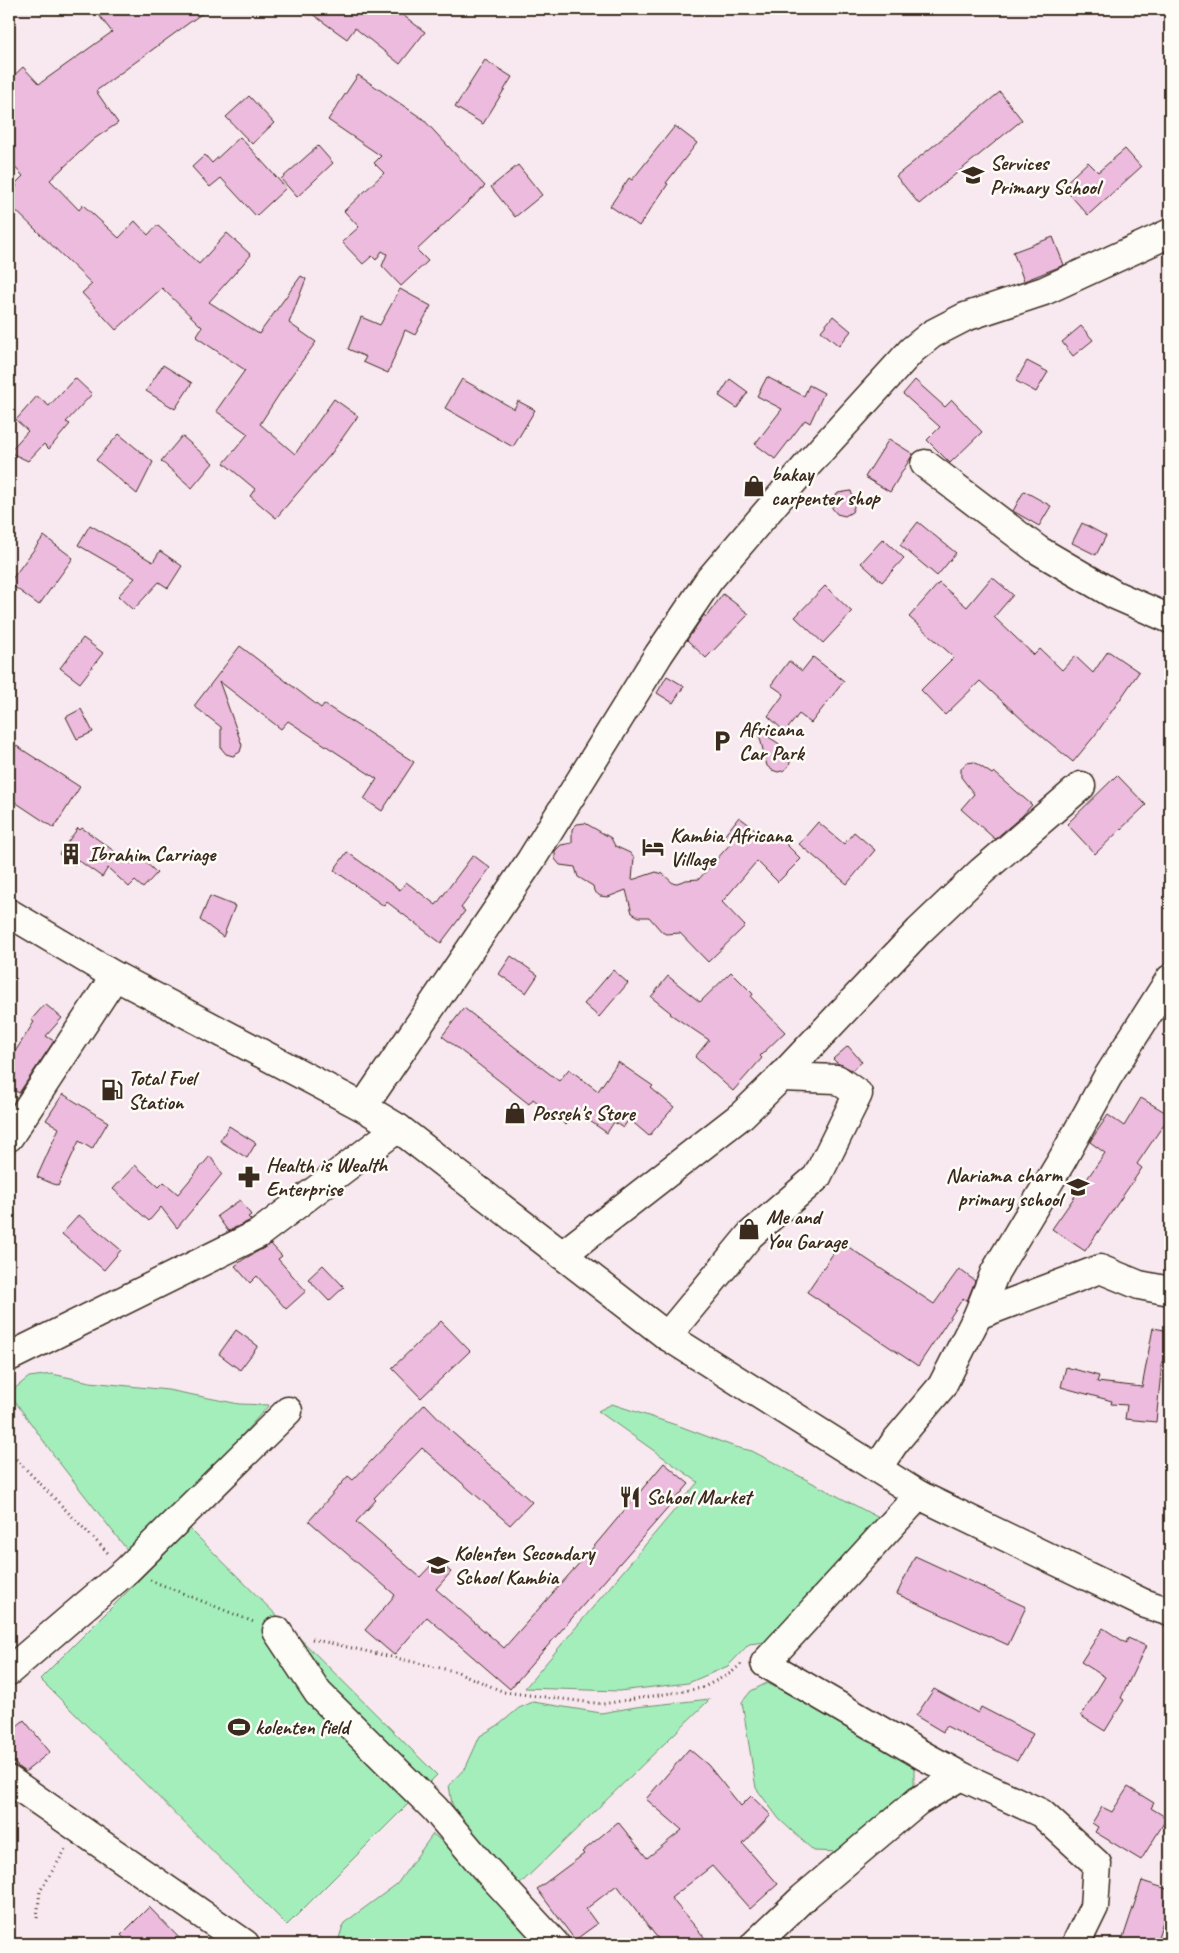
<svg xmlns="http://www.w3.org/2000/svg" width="1179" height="1953" viewBox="0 0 1179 1953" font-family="Caveat,sans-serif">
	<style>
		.green { fill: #a4eebc; stroke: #708c6d }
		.building { fill: #ecbbdd; stroke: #3b2a1e }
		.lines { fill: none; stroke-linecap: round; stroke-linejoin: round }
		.minor-casing { stroke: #3b2a1e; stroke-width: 31 }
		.highway-casing { stroke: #3b2a1e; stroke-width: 31 }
		.path { stroke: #3b2a1e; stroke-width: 3; stroke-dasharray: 1 4; stroke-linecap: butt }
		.minor { stroke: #fdfcf7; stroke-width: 28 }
		.highway { stroke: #fdfcf7; stroke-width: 28 }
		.labels { text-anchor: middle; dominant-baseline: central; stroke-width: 5; stroke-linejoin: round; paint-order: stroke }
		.poi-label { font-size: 21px; font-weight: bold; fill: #3b2a1e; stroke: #fdfcf7; text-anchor: start }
	</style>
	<rect width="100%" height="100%" fill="#f8e8ef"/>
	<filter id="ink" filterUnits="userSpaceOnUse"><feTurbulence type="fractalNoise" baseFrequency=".02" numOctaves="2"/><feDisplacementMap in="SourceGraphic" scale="10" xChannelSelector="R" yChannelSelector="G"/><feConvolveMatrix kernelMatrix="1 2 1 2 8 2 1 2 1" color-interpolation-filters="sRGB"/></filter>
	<g filter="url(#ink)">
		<g class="green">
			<polygon points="52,1374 90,1382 168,1390 239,1404 269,1405 215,1465 128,1551 58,1461 9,1393 29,1377"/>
			<polygon points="612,1404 682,1427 735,1447 752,1451 879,1518 766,1642 749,1644 728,1666 688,1683 619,1691 525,1688 698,1482 598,1411"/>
			<polygon points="190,1529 437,1775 287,1925 40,1679"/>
			<polygon points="767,1683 901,1753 914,1768 914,1789 842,1852 814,1851 779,1819 756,1788 742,1702 751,1691"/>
			<polygon points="710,1699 515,1889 479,1848 452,1804 449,1785 466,1767 480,1736 500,1724 519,1708 533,1702 601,1713 636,1707"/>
			<polygon points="433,1834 459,1856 541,1944 337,1944 344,1923 397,1884"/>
		</g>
		<g class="building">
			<polygon points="94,9 208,9 96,91 118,123 94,139 50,180 79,210 83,205 119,238 135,221 148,235 157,225 199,264 227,233 251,255 209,302 259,334 301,276 306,279 289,323 316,342 291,376 260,424 295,454 334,399 358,416 331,454 276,518 250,496 255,489 224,463 248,434 216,411 245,370 196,337 202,327 162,288 116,330 82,293 92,284 9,204 9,194 17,186 15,184 23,176 9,161 9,80 23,67 39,84 112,32"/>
			<polygon points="305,9 395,9 425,32 400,64 355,28 347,39"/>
			<polygon points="485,60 512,77 483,124 455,107"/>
			<polygon points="358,75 423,119 485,186 417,250 428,261 401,286 382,266 387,254 382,251 376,260 372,256 363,264 342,242 359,227 344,211 384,173 374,163 381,156 328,120"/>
			<polygon points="1000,92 1022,120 919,204 896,176"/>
			<polygon points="249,96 274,123 252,144 226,117"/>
			<polygon points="675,126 697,143 666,183 668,184 639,226 610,206 629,178 632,180"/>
			<polygon points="240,137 286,188 256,216 221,178 210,187 192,167 205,155 212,163"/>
			<polygon points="318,146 333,163 297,197 281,179"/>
			<polygon points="1125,149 1141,167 1088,215 1062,186 1088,162 1098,172"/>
			<polygon points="518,165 542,195 515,217 491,187"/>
			<polygon points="1053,237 1064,265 1024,281 1013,252"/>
			<polygon points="400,289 431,306 415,335 405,330 388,373 363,362 366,357 348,349 361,317 380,325"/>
			<polygon points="833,316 851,331 839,346 821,331"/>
			<polygon points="1081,326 1093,340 1073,356 1062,342"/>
			<polygon points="1027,361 1048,372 1036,392 1016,381"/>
			<polygon points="163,365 192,383 175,409 146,391"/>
			<polygon points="767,377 804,396 809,385 824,393 810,423 805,420 775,459 755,444 782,409 757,396"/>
			<polygon points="75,378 92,394 66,422 70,424 49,449 44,444 28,461 9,452 28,431 16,420 37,396 49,406"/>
			<polygon points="462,379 514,409 518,401 535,410 513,447 445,408"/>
			<polygon points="730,379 748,392 737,408 719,396"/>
			<polygon points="915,380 945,407 952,400 982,432 950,463 927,440 940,427 903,394"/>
			<polygon points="119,434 153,462 137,494 96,460"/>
			<polygon points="182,436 213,463 192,488 161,461"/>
			<polygon points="889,439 913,454 890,492 865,477"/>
			<polygon points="851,491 855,504 852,512 845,516 837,514 832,508 832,500 838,493"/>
			<polygon points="1024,491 1051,506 1039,526 1013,511"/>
			<polygon points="918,522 956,553 937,576 900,545"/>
			<polygon points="1082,523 1106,536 1096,555 1072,543"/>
			<polygon points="90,525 153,562 160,551 182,566 168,588 159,582 133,610 118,596 135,578 78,545"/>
			<polygon points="44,536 73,558 39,605 9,583"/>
			<polygon points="883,539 904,558 882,582 861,563"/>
			<polygon points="992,577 1013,595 994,617 1034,655 1040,649 1062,670 1075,656 1093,673 1108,651 1139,672 1096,734 1073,762 1026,723 980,681 945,715 921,690 954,657 909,617 939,583 967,607"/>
			<polygon points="825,586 852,612 823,643 795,617"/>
			<polygon points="723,594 749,614 706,658 687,640 704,615 706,617"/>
			<polygon points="83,638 103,653 80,683 60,668"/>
			<polygon points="240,646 321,708 324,704 414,762 382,811 364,799 377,779 288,721 281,729 219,681 242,745 240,752 233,756 226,754 221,748 221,727 194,706"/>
			<polygon points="813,657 844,681 811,723 799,714 785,732 768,716 784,694 771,685 789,661 802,671"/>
			<polygon points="667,676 684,686 673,703 657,693"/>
			<polygon points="81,709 93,732 77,739 66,717"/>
			<polygon points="758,730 778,743 789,753 791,759 789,765 785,770 778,772 772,770 767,766"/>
			<polygon points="9,741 80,787 54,828 9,798"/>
			<polygon points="974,762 992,774 994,772 1032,805 1022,816 995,839 961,809 974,794 961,777 961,769 966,763"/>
			<polygon points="1117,775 1146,805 1095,854 1067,824"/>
			<polygon points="739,817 768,839 775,833 801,859 778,882 757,861 722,902 745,926 708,962 680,933 666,934 662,932 649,917 639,917 632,913 626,890 608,897 600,896 594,891 593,886 578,877 575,867 560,865 555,859 555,851 561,845 572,843 572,829 577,824 585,823 611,838 615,846 630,853 634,858 632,880 656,872 663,874 674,884 686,880 699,879 732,842 724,836"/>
			<polygon points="818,822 844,844 854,832 875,850 847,884 799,844"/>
			<polygon points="78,828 80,830 82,828 132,864 139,856 157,873 143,888 135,881 129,887 108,868 102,877 78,860 75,865 59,854"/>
			<polygon points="347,852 400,890 406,882 436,905 473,855 490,868 461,908 465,911 441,943 387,902 384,906 334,870"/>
			<polygon points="210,896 235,906 223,937 200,920"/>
			<polygon points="511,956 538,975 526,993 499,974"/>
			<polygon points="613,970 628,983 599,1017 584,1004"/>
			<polygon points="731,972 753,994 751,997 785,1032 760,1056 762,1058 733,1091 695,1057 709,1040 670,1014 671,1013 651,997 668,976 700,1002"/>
			<polygon points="45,1004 62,1018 46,1036 54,1041 19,1093 9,1087 9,1061 34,1022 31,1020"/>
			<polygon points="464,1008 559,1081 569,1069 598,1091 618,1062 653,1086 651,1088 674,1107 649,1136 629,1119 623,1128 614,1122 607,1133 577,1112 566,1125 533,1099 529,1104 442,1036"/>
			<polygon points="848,1046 862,1062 852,1070 837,1063 833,1059"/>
			<polygon points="63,1094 108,1122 92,1149 79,1141 58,1186 37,1177 59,1128 46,1120"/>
			<polygon points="1141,1098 1170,1115 1137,1164 1142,1168 1085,1251 1052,1229 1105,1153 1090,1142 1091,1140 1108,1115 1124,1126"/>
			<polygon points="229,1126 256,1143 247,1158 220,1141"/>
			<polygon points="210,1156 222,1174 177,1228 161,1207 149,1221 113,1189 135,1165 159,1187 164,1182 178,1194"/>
			<polygon points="240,1200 251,1215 248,1217 251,1220 228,1231 217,1216"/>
			<polygon points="79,1215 121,1250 104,1270 62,1234"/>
			<polygon points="841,1242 934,1304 959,1269 975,1281 967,1301 963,1298 918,1366 807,1292"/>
			<polygon points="271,1244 282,1256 278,1259 306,1291 286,1309 257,1276 250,1283 235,1266 244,1259"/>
			<polygon points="323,1265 344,1287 329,1301 308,1279"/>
			<polygon points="441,1321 470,1351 421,1398 392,1368"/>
			<polygon points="1153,1328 1170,1331 1170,1364 1162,1362 1156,1422 1125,1419 1127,1405 1111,1404 1112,1401 1061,1387 1066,1367 1099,1376 1097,1382 1142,1387"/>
			<polygon points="236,1330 258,1346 240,1370 219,1354"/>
			<polygon points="425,1404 453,1433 532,1502 510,1525 422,1448 374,1498 376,1500 356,1522 420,1577 436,1560 451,1572 436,1589 504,1648 591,1550 664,1463 689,1484 510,1689 427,1617 394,1655 365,1630 395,1595 309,1521 348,1476 353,1480"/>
			<polygon points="915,1556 1026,1607 1008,1645 897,1594"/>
			<polygon points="1103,1628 1126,1643 1128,1638 1146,1646 1121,1698 1124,1700 1105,1731 1081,1716 1105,1677 1081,1662"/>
			<polygon points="934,1689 978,1713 981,1707 1033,1734 1017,1761 946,1726 943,1732 916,1716"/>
			<polygon points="24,1720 50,1752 25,1772 18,1767 9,1756 9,1733"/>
			<polygon points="689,1749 708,1765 741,1806 751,1796 771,1815 743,1844 778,1884 750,1909 712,1866 671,1898 710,1944 662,1944 617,1885 586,1909 597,1924 575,1940 537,1889 584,1854 582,1852 618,1822 647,1858 682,1830 646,1799"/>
			<polygon points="1128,1787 1154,1803 1151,1808 1167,1818 1141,1860 1095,1832 1098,1827 1092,1823 1102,1807 1112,1812"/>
			<polygon points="1142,1881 1170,1890 1170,1899 1156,1944 1121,1944"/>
			<polygon points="149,1907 185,1944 129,1944 121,1935"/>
		</g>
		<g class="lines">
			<g class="minor-casing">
				<g id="minor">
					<polyline points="925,464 1038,550 1115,595 1170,619"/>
					<polyline points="363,1107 531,860 659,654 709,580 809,463 912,350 932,334 965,317 1044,291 1170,233"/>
					<polyline points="9,1137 115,976"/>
					<polyline points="562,1255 742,1115 781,1077 919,931 982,871 1081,786"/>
					<polyline points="978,1315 1100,1269 1139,1285 1170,1291"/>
					<polyline points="667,1336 750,1235 817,1177 858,1094 837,1079 781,1077"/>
					<polyline points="9,1357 258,1234 398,1128"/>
					<polyline points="878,1467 895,1442 942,1386 978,1315 995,1272 1062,1160 1107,1078 1170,979"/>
					<polyline points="919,1495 765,1663 924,1756 961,1776 1041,1813 1097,1864 1094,1907 1076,1944"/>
					<polyline points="277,1631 318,1693 435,1809 483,1866 555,1944"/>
					<polyline points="9,1671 126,1571 288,1411"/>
					<polyline points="9,1780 245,1944"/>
					<polyline points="755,1944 803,1898 918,1801 961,1776"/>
				</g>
			</g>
			<g class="highway-casing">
				<polyline id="highway" points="9,913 115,976 363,1107 398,1128 667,1336 919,1495 1143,1603 1170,1612"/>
			</g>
			<g class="path">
				<polyline points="9,1452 108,1553"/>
				<polyline points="150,1580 256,1623"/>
				<polyline points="312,1639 458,1672 504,1692 603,1704 702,1688 731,1673 741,1664"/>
				<polyline points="37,1918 40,1891 66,1849"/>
			</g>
			<use href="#minor" class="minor"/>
			<use href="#highway" class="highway"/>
		</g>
	</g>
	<defs>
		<g id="school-bare" transform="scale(1.725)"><path d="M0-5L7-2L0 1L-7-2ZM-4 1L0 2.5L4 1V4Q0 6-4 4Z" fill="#3b2a1e" stroke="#fdfcf7" stroke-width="2.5" paint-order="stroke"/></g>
		<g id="shop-bare" transform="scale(1.725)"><path d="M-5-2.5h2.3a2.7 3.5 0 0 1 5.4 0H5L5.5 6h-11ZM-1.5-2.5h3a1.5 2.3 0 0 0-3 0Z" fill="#3b2a1e" stroke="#fdfcf7" stroke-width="2.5" paint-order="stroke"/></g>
		<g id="parking-bare" transform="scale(1.725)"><path d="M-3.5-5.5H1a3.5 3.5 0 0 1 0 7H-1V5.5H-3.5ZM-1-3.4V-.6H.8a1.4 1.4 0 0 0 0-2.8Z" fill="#3b2a1e" stroke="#fdfcf7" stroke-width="2.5" paint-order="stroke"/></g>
		<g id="hotel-bare" transform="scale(1.725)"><path d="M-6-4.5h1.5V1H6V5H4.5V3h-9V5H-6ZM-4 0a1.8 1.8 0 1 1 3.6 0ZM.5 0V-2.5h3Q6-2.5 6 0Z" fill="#3b2a1e" stroke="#fdfcf7" stroke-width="2.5" paint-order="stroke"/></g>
		<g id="building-bare" transform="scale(1.725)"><path d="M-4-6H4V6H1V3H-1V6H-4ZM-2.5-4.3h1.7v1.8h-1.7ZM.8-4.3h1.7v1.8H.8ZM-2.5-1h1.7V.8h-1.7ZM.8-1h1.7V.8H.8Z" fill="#3b2a1e" stroke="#fdfcf7" stroke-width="2.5" paint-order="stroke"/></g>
		<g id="fuel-bare" transform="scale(1.725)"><path d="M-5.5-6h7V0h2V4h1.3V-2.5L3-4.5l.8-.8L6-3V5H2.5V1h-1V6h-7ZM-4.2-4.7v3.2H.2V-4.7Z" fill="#3b2a1e" stroke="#fdfcf7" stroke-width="2.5" paint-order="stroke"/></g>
		<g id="pharmacy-bare" transform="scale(1.725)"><path d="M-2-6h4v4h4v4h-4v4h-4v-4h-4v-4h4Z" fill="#3b2a1e" stroke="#fdfcf7" stroke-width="2.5" paint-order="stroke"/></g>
		<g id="restaurant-bare" transform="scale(1.725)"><path d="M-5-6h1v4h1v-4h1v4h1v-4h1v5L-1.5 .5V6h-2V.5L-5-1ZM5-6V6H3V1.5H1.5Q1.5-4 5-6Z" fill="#3b2a1e" stroke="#fdfcf7" stroke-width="2.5" paint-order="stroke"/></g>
		<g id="stadium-bare" transform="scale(1.725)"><path d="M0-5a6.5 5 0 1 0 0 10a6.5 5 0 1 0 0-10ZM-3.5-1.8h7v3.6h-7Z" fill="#3b2a1e" stroke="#fdfcf7" stroke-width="2.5" paint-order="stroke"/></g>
	</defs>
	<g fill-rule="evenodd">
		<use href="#school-bare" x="973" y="175"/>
		<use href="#shop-bare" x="754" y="486"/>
		<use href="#parking-bare" x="722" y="741"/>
		<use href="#hotel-bare" x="653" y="847"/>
		<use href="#building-bare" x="71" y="854"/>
		<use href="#fuel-bare" x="112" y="1090"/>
		<use href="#shop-bare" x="515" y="1113"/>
		<use href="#pharmacy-bare" x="249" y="1177"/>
		<use href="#school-bare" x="1078" y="1187"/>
		<use href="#shop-bare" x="749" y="1229"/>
		<use href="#restaurant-bare" x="630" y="1497"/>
		<use href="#school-bare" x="438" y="1565"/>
		<use href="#stadium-bare" x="239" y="1727"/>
	</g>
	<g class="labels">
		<g class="poi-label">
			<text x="990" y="163">Services<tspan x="990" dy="24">Primary School</tspan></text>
			<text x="771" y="474">bakay<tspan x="771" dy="24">carpenter shop</tspan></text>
			<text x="739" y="729">Africana<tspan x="739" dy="24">Car Park</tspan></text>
			<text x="670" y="835">Kambia Africana<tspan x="670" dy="24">Village</tspan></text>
			<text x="88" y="854">Ibrahim Carriage</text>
			<text x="128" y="1078">Total Fuel<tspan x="128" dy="24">Station</tspan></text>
			<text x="532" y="1113">Posseh's Store</text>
			<text x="266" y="1165">Health is Wealth<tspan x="266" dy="24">Enterprise</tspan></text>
			<text x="1062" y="1175" text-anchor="end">Nariama charm<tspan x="1062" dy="24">primary school</tspan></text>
			<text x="766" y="1217">Me and<tspan x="766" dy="24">You Garage</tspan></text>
			<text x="646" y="1497">School Market</text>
			<text x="454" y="1553">Kolenten Secondary<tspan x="454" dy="24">School Kambia</tspan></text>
			<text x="255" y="1727">kolenten field</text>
		</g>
	</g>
	<rect width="1179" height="1953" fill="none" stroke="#fdfcf7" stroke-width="30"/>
	<rect x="15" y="15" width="1149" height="1923" fill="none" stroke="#3b2a1e" stroke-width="2" filter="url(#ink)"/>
</svg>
